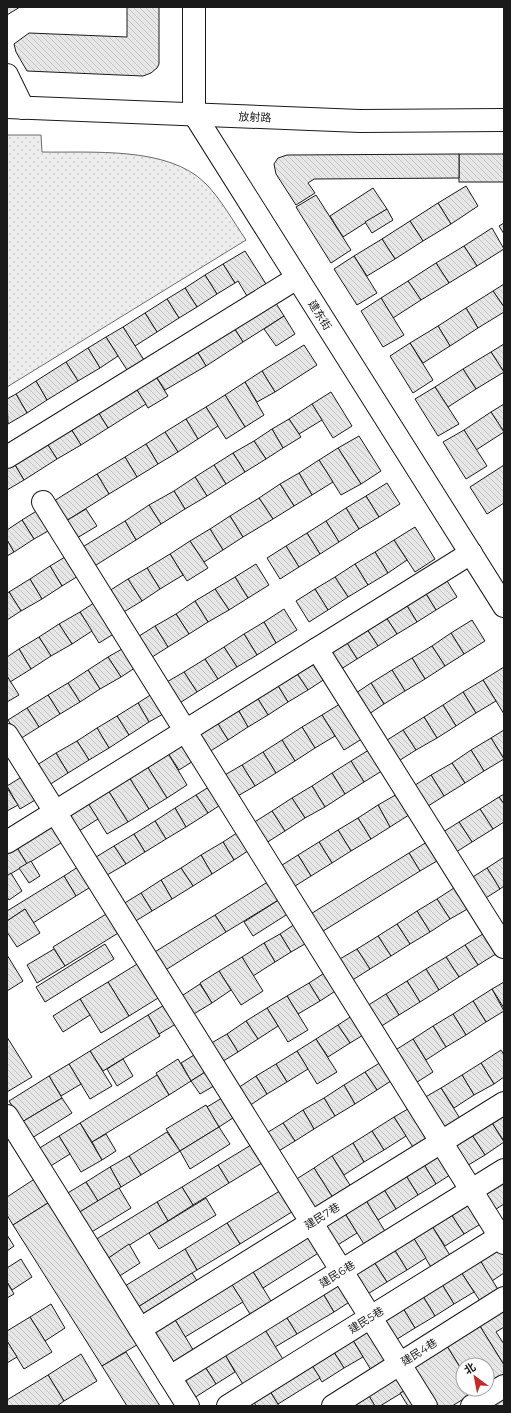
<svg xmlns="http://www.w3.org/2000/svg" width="511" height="1413" viewBox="0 0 511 1413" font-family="Montserrat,'Noto Sans SC',sans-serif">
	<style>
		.green { fill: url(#green-dots); stroke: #6a6a6a }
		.building { fill: url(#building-back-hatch); stroke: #1a1a1a }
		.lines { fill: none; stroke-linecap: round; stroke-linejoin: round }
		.minor-casing { stroke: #1a1a1a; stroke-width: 24 }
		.minor { stroke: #fff; stroke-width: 22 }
		.labels { text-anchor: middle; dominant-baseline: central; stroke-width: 3; stroke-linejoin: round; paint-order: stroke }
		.street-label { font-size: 11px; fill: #1a1a1a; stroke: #fff }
	</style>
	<defs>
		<pattern id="green-dots" width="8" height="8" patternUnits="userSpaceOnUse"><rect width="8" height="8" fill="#ededed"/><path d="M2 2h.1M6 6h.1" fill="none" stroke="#cbcbcb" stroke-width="1.8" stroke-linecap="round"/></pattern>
		<pattern id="building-back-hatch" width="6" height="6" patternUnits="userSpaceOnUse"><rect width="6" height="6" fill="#e6e6e6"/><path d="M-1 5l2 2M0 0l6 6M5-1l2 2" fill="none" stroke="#c5c5c5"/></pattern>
	</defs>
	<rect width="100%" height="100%" fill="#fff"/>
	<path class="green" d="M7,135H41L42,152C91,153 168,146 205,183C221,199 233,221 246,240L7,387Z"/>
	<g class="building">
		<polygon points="7,7 20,7 7,15"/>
		<polygon points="127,7 159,7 159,64 157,68 151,73 143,76 27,71 16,52 14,44 29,33 127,37"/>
		<rect x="459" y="154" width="45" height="28"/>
		<polygon points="459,154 459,178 314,179 308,183 315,193 296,205 276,174 274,164 278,158 287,155"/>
		<polygon points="466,186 478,206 451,224 438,203"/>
		<polygon points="373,188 387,209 343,237 330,216"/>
		<polygon points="316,195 351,250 331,263 296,207"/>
		<polygon points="438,203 451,224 423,241 410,221"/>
		<polygon points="387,209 393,220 372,233 365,222"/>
		<polygon points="410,221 423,241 395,259 382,239"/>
		<polygon points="504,223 504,234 499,226"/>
		<polygon points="492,228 504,249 477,266 464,246"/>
		<polygon points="382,239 395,259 367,276 354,256"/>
		<polygon points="464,246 477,266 449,283 436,263"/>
		<polygon points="245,251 266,284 247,296 238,281 235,283 223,264"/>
		<polygon points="354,256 377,293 357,305 334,269"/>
		<polygon points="436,263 449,283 421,300 408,281"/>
		<polygon points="223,264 235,283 217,294 205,275"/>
		<polygon points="205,275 217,294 197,307 185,288"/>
		<polygon points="408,281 421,300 393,318 381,298"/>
		<polygon points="504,284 504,307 493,291"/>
		<polygon points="185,288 197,307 179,318 167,299"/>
		<polygon points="493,291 504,307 504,312 478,328 466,308"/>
		<polygon points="272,297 284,316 243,342 231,323"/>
		<polygon points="381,298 404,335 383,347 361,311"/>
		<polygon points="167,299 179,318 157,332 145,313"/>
		<polygon points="466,308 478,328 450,346 438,326"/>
		<polygon points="145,313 157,332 135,346 123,327"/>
		<polygon points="284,316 295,334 276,346 264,329"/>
		<polygon points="231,323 243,342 206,366 194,346"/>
		<polygon points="438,326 450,346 423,363 410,343"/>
		<polygon points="123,327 144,360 127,370 106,337"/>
		<polygon points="106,337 118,356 100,368 88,348"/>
		<polygon points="410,343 433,380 413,393 390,356"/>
		<polygon points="504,344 504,372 491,352"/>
		<polygon points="304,345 317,365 275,392 262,371"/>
		<polygon points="194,346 206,366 165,390 153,372"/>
		<polygon points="88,348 100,368 78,381 66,362"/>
		<polygon points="491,352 504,372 476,389 463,369"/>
		<polygon points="66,362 78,381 47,400 36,381"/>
		<polygon points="463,369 476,389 448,407 435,387"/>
		<polygon points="262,371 275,392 257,402 245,382"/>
		<polygon points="153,372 168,396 148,408 133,384"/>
		<polygon points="36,381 47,400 27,413 16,394"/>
		<polygon points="245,382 264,415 245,427 225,395"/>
		<polygon points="133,384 146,404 108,428 95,407"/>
		<polygon points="435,387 459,424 438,436 415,399"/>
		<polygon points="331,392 352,426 333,438 312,404"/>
		<polygon points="16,394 27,413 8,424 7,399"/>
		<polygon points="225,395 245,427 226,439 206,407"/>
		<polygon points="312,404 322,420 299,434 289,419"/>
		<polygon points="504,404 504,432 491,412"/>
		<polygon points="95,407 108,428 81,445 68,424"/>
		<polygon points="206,407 218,426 198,439 186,419"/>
		<polygon points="491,412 504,432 476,450 464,430"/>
		<polygon points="186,419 198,439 178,452 165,432"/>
		<polygon points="289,419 301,437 283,448 272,429"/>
		<polygon points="68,424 81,445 57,459 44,439"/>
		<polygon points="272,429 283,448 266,459 254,441"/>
		<polygon points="464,430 487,466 466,479 443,442"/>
		<polygon points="165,432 178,452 158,464 146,444"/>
		<polygon points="359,436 381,471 361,484 338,448"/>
		<polygon points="44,439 57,459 24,480 12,460"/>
		<polygon points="254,441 266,459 245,472 233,453"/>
		<polygon points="146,444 158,464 137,477 125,457"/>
		<polygon points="338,448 361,484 341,495 319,460"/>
		<polygon points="233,453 245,472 226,484 214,465"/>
		<polygon points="125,457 137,477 109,494 97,474"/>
		<polygon points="12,460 24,480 7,490 7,463"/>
		<polygon points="319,460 333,482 312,495 299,473"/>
		<polygon points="214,465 226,484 207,496 195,477"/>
		<polygon points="504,465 504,503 487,514 470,487"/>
		<polygon points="299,473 312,495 294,506 280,484"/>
		<polygon points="97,474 109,494 66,521 54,501"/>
		<polygon points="195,477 207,496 185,509 174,491"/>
		<polygon points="387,483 400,504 379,517 366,496"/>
		<polygon points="280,484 294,506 273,519 259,498"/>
		<polygon points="174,491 185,509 161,524 149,505"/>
		<polygon points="366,496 379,517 359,529 346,508"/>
		<polygon points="259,498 273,519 243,537 230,516"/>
		<polygon points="149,505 161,524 136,540 125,521"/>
		<polygon points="43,507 55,527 34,539 22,520"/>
		<polygon points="346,508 359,529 339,542 326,521"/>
		<polygon points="86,509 97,526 77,538 66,521"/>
		<polygon points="230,516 243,537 223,550 210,529"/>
		<polygon points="22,520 34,539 14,552 7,540 7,530"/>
		<polygon points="125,521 136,540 93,567 81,548"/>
		<polygon points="326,521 339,542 320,554 307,533"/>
		<polygon points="415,527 435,559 415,572 394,540"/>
		<polygon points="210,529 223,550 204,562 190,541"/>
		<polygon points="307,533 320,554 299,567 286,546"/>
		<polygon points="7,540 14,552 7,556"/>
		<polygon points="394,540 407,560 388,573 375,552"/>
		<polygon points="190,541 208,568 187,581 170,554"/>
		<polygon points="286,546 299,567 280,579 267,558"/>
		<polygon points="375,552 388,573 368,585 355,564"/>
		<polygon points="70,554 83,573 62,586 50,566"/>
		<polygon points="170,554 183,575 160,589 147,568"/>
		<polygon points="256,564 269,585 248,598 235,577"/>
		<polygon points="355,564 368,585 348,597 335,577"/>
		<polygon points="50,566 62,586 42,599 30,579"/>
		<polygon points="147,568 160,589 142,601 128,579"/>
		<polygon points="444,576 457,597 436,610 423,589"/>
		<polygon points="235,577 248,598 229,610 215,589"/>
		<polygon points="335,577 348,597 328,610 315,589"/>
		<polygon points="30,579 42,599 21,611 9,592"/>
		<polygon points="128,579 142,601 122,613 109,591"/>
		<polygon points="215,589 229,610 208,622 195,601"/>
		<polygon points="315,589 328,610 309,622 296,601"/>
		<polygon points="423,589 436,610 417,622 404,601"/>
		<polygon points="9,592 21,611 7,620 7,593"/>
		<polygon points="100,599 120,630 99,643 80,612"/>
		<polygon points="195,601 208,622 189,634 176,614"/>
		<polygon points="404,601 417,622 397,634 384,614"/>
		<polygon points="284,609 297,630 276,643 264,622"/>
		<polygon points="80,612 92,631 72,644 59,624"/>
		<polygon points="176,614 189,634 168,647 155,626"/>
		<polygon points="384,614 397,634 378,646 365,626"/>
		<polygon points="472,620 485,641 464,654 451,633"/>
		<polygon points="264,622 276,643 257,655 244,634"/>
		<polygon points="59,624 72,644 51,656 39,637"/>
		<polygon points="155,626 168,647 149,659 136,638"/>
		<polygon points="365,626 378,646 357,659 344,638"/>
		<polygon points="451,633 464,654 445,666 432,646"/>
		<polygon points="244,634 257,655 237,667 224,647"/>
		<polygon points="39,637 51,656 31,669 19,649"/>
		<polygon points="344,638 357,659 338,671 325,650"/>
		<polygon points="129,645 141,664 121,677 108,657"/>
		<polygon points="432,646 445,666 425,679 412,658"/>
		<polygon points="224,647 237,667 218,679 205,659"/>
		<polygon points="19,649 31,669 10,682 7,676 7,657"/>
		<polygon points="315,656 328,677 308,690 294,669"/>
		<polygon points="108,657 121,677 100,689 88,670"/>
		<polygon points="412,658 425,679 405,691 392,670"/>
		<polygon points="205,659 218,679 197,692 184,672"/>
		<polygon points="504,667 504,714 483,680"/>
		<polygon points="294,669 308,690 288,702 275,681"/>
		<polygon points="88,670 100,689 80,702 68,683"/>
		<polygon points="392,670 405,691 384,704 371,683"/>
		<polygon points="184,672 197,692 178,704 165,683"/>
		<polygon points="7,676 19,695 7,702"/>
		<polygon points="483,680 496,701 476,713 463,692"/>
		<polygon points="275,681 288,702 268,715 255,694"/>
		<polygon points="68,683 80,702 60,714 48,695"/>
		<polygon points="371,683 384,704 366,716 353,695"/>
		<polygon points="158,690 170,710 149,722 138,703"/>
		<polygon points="463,692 476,713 456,726 443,705"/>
		<polygon points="255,694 268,715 248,727 236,706"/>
		<polygon points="48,695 60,714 39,727 27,708"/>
		<polygon points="343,702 365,737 344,750 322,715"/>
		<polygon points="138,703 149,722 129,735 117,716"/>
		<polygon points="443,705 456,726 437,738 424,717"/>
		<polygon points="236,706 248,727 228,740 215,719"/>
		<polygon points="27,708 39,727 20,739 8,720"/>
		<polygon points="322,715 335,736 315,748 302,727"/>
		<polygon points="117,716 129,735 109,748 97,728"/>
		<polygon points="424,717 437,738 416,750 403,730"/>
		<polygon points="215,719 228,740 209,752 196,731"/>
		<polygon points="302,727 315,748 295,761 282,740"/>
		<polygon points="97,728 109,748 89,760 77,741"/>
		<polygon points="403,730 416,750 397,762 384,742"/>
		<polygon points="504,730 504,759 491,738"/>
		<polygon points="185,738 198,758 179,770 166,750"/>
		<polygon points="491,738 504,759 484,771 471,750"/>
		<polygon points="282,740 295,761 276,773 263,752"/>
		<polygon points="77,741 89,760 68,773 56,753"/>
		<polygon points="372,748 385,769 364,782 351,761"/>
		<polygon points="166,750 187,785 167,798 145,763"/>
		<polygon points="471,750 484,771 465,783 452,763"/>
		<polygon points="263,752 276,773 255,786 242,765"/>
		<polygon points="56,753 68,773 49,785 37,765"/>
		<polygon points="351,761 364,782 345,794 332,773"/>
		<polygon points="145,763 167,798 149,809 127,774"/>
		<polygon points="452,763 465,783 444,796 431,775"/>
		<polygon points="242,765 255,786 236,797 223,776"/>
		<polygon points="28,773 42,796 20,809 7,786"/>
		<polygon points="332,773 345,794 325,807 312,786"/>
		<polygon points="127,774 149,809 128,822 106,787"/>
		<polygon points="431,775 444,796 425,808 412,787"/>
		<polygon points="217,782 228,800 208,813 196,795"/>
		<polygon points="312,786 325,807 305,818 292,798"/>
		<polygon points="106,787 128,822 107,834 86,800"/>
		<polygon points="7,788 18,805 7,811"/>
		<polygon points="399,793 412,813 390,827 378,805"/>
		<polygon points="504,794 504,804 499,797"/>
		<polygon points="196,795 208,813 186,827 175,808"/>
		<polygon points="499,797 504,804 504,822 493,829 480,809"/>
		<polygon points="292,798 305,818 285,831 272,811"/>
		<polygon points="86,800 98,819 79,831 67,811"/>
		<polygon points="378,805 390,827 371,839 358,818"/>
		<polygon points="175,808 186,827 166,839 155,821"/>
		<polygon points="480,809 493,829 472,842 459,822"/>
		<polygon points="272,811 285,831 266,843 253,823"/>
		<polygon points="55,815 69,838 27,864 13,841"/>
		<polygon points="358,818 371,839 351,851 338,830"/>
		<polygon points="155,821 166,839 145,852 134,834"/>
		<polygon points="459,822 472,842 453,854 440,834"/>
		<polygon points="243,829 254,847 234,860 223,842"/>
		<polygon points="338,830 351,851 332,863 319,842"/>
		<polygon points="134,834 145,852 126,864 114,846"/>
		<polygon points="430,840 442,858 420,871 409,853"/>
		<polygon points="223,842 234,860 212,874 201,855"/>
		<polygon points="319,842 332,863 311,876 298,855"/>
		<polygon points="16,846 27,864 7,876 7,851"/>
		<polygon points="114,846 126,864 107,875 96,857"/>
		<polygon points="409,853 420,871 320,933 309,915"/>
		<polygon points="201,855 212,874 193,886 181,868"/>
		<polygon points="298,855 311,876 292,888 279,867"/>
		<polygon points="504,857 504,886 500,889 487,868"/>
		<polygon points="31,861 40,876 29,883 19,868"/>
		<polygon points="84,863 97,883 76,896 64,876"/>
		<polygon points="181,868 193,886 172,899 161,880"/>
		<polygon points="487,868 500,889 481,901 468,880"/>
		<polygon points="11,873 22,891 9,900 7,897 7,876"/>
		<polygon points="64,876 76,896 33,923 25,909 7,921 7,911"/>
		<polygon points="274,878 285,896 226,932 215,915"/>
		<polygon points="161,880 172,899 152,911 141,893"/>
		<polygon points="457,886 471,907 450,919 437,899"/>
		<polygon points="141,893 152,911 134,922 123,904"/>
		<polygon points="285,896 294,910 253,936 244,922"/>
		<polygon points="437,899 450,919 430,932 417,911"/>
		<polygon points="25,909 40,933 17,947 7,932 7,921"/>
		<polygon points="111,911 123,930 65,966 53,947"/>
		<polygon points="417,911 430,932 410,944 397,924"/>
		<polygon points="215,915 226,932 164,971 153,953"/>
		<polygon points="298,922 310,941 291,952 280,934"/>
		<polygon points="397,924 410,944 391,956 378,936"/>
		<polygon points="486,932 499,952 478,965 465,945"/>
		<polygon points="280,934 291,952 275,962 264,943"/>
		<polygon points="378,936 391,956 370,969 357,949"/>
		<polygon points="264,943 275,962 253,976 242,957"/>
		<polygon points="105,944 114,959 45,1002 36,987"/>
		<polygon points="465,945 478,965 459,977 446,957"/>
		<polygon points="54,949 65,966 37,983 27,965"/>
		<polygon points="357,949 370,969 351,981 338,960"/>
		<polygon points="7,955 23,981 7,991"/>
		<polygon points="242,957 263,991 241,1005 219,971"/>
		<polygon points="446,957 459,977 439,990 426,969"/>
		<polygon points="142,961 163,995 129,1016 108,982"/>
		<polygon points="426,969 439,990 420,1002 407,981"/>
		<polygon points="329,970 340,988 320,1001 309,983"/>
		<polygon points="219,971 231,990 212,1003 200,983"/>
		<polygon points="407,981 420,1002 399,1015 386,994"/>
		<polygon points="108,982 129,1016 101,1033 80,999"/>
		<polygon points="504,982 504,1008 492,989"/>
		<polygon points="309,983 320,1001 298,1014 287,996"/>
		<polygon points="200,984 212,1003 192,1015 180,997"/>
		<polygon points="492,989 504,1011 486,1022 473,1001"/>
		<polygon points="386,994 399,1015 380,1027 367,1006"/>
		<polygon points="287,996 308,1030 288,1042 267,1008"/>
		<polygon points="80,999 90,1015 63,1032 53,1016"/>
		<polygon points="473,1001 486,1022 466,1035 453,1014"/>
		<polygon points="169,1002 181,1021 159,1034 148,1015"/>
		<polygon points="267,1008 278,1026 258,1039 246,1021"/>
		<polygon points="358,1012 370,1031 350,1043 338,1025"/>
		<polygon points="453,1014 466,1035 446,1047 433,1026"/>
		<polygon points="148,1015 160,1036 103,1071 90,1051"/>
		<polygon points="246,1021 258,1039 238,1052 227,1034"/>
		<polygon points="338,1025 350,1043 328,1057 316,1039"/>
		<polygon points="433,1026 446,1047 426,1060 413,1039"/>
		<polygon points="227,1034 238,1052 220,1063 208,1045"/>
		<polygon points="7,1037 32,1077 7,1092"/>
		<polygon points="316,1039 337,1072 317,1084 297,1051"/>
		<polygon points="413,1039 433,1072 414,1084 394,1051"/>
		<polygon points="501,1050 504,1055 504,1077 494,1084 481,1063"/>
		<polygon points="90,1051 112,1086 90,1099 69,1064"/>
		<polygon points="297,1051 308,1069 287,1082 276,1064"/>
		<polygon points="199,1052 210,1069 191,1081 181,1063"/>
		<polygon points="123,1059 133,1076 117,1086 107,1069"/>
		<polygon points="178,1059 191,1081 169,1095 156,1073"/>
		<polygon points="386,1059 397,1077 377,1090 365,1072"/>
		<polygon points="481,1063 494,1084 474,1095 462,1075"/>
		<polygon points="69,1064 81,1084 61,1096 49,1076"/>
		<polygon points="276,1064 287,1082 267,1094 256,1076"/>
		<polygon points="210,1069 219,1083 200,1094 191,1081"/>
		<polygon points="365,1072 377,1090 355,1104 344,1085"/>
		<polygon points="157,1075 169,1095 92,1142 80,1123"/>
		<polygon points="462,1075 474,1095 454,1108 441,1088"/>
		<polygon points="49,1076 62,1098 22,1122 9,1101"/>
		<polygon points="256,1076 267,1094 249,1106 238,1088"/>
		<polygon points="344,1085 355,1104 335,1116 324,1098"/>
		<polygon points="441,1088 461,1120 442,1132 422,1099"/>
		<polygon points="227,1095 239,1114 219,1127 207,1107"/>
		<polygon points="62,1098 72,1113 32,1138 22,1122"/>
		<polygon points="324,1098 335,1116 314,1129 303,1110"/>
		<polygon points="206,1105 219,1127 180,1151 166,1129"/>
		<polygon points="413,1106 434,1140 416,1152 394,1117"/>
		<polygon points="303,1110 314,1129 295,1141 283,1123"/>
		<polygon points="504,1115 504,1141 492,1123"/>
		<polygon points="394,1117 406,1136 384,1150 372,1131"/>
		<polygon points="80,1123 102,1160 81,1172 59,1136"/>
		<polygon points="283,1123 295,1141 277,1152 265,1134"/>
		<polygon points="492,1123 504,1142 485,1155 472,1135"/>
		<polygon points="219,1127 230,1144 190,1169 180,1151"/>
		<polygon points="372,1131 384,1150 364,1162 353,1143"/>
		<polygon points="167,1132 180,1151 141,1175 129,1156"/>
		<polygon points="106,1134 116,1151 102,1160 92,1142"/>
		<polygon points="472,1135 485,1155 465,1167 452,1148"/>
		<polygon points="59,1136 70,1154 49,1167 38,1149"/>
		<polygon points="256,1142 267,1160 229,1183 218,1165"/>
		<polygon points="353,1143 364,1162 344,1175 332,1156"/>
		<polygon points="443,1150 456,1171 436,1184 423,1163"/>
		<polygon points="129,1156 141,1175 121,1187 110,1167"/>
		<polygon points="332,1156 353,1190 335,1201 314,1168"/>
		<polygon points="423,1163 436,1184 418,1195 405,1174"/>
		<polygon points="218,1165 229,1183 193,1205 182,1187"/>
		<polygon points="110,1167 121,1187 98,1201 86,1182"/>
		<polygon points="314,1168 335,1201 316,1213 295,1180"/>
		<polygon points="405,1174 418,1195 396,1209 383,1188"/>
		<polygon points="36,1178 51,1201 13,1225 7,1215 7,1197"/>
		<polygon points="501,1179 504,1184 504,1204 493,1211 481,1191"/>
		<polygon points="86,1182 98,1201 78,1213 66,1194"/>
		<polygon points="182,1187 193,1205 168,1221 157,1202"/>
		<polygon points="119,1188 131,1208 90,1233 78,1213"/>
		<polygon points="383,1188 396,1209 378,1220 365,1199"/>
		<polygon points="283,1189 295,1210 240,1244 227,1223"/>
		<polygon points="206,1198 216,1215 159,1249 149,1233"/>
		<polygon points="365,1199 388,1236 367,1249 344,1212"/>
		<polygon points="51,1201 140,1343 102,1366 13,1225"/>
		<polygon points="471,1201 484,1222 464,1234 451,1214"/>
		<polygon points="157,1202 168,1221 107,1259 95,1240"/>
		<polygon points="344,1212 357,1233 336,1246 323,1225"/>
		<polygon points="451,1214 464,1234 445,1246 432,1226"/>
		<polygon points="227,1223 240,1244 197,1270 185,1249"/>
		<polygon points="432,1226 451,1257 432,1269 413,1237"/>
		<polygon points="7,1235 14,1246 7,1251"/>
		<polygon points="309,1235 320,1252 263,1288 252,1270"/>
		<polygon points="413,1237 426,1258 407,1270 394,1249"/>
		<polygon points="129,1244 140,1263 118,1277 107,1259"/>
		<polygon points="498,1244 504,1253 504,1273 492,1281 478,1257"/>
		<polygon points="185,1249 197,1270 138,1307 125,1286"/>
		<polygon points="394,1249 407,1270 387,1282 374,1262"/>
		<polygon points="478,1257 502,1296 484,1307 459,1269"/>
		<polygon points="21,1259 32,1277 12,1290 7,1282 7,1268"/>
		<polygon points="374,1262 387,1282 366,1295 353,1275"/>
		<polygon points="459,1269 474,1292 454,1304 440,1281"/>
		<polygon points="252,1270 274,1306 253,1319 231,1283"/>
		<polygon points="192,1273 203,1290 148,1323 138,1307"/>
		<polygon points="342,1280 354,1299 334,1312 322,1292"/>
		<polygon points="440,1281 454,1304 435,1316 421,1293"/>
		<polygon points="7,1282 14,1294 7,1298"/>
		<polygon points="231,1283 243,1302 185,1337 174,1318"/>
		<polygon points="322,1292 334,1312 297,1334 285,1315"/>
		<polygon points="421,1293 435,1316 415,1328 401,1305"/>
		<polygon points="51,1304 65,1328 45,1341 30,1317"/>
		<polygon points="401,1305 415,1328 394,1341 380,1318"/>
		<polygon points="504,1306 504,1327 496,1332 504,1344 504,1365 478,1323"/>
		<polygon points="285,1315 297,1334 275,1347 264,1328"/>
		<polygon points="30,1317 52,1352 24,1369 7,1341 7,1331"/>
		<polygon points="174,1318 195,1353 173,1366 152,1332"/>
		<polygon points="478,1323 504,1365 504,1374 487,1384 487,1365 463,1365 463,1372 445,1343"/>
		<polygon points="264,1328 287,1366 247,1391 224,1353"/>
		<polygon points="367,1328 387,1360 371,1370 351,1337"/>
		<polygon points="351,1337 363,1357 344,1368 332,1349"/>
		<polygon points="7,1341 17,1357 7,1363"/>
		<polygon points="445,1343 463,1372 463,1389 473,1389 475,1392 452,1406 438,1406 412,1364"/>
		<polygon points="332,1349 344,1368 322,1382 310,1362"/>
		<polygon points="126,1352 160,1406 127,1406 102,1366"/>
		<polygon points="224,1353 235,1372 216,1384 204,1365"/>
		<polygon points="81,1354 97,1381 64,1401 48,1375"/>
		<polygon points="310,1362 320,1378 278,1404 268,1388"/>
		<polygon points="204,1365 216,1384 194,1398 182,1379"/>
		<polygon points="397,1372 408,1389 380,1406 375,1406 366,1391"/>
		<polygon points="48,1375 64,1401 57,1406 7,1406 7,1400"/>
		<polygon points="268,1388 279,1406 256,1406 252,1398"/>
		<polygon points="408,1389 418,1406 408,1406 400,1393"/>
		<polygon points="366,1391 375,1406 342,1406"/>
		<polygon points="504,1393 504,1406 484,1406"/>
	</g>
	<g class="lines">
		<g class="minor-casing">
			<g id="minor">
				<polyline points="194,7 194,114 504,606"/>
				<polyline points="7,75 23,108"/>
				<polyline points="7,107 360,121 504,120"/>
				<polyline points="7,457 297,278"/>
				<polyline points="43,502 504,1243"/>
				<polyline points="317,649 504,947"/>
				<polyline points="7,735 426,1406"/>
				<polyline points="7,842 471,553"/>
				<polyline points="7,1116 188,1406"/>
				<polyline points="140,1329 504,1103"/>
				<polyline points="170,1377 504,1170"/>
				<polyline points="228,1406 504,1234"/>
				<polyline points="333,1406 504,1298"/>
				<polyline points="472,1406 504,1386"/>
			</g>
		</g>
		<use href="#minor" class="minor"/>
	</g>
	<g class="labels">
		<g class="street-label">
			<text transform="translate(255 117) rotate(2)">放射路</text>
			<text transform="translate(320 315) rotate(58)">建东街</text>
			<text transform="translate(322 1216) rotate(-32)">建民7巷</text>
			<text transform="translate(337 1274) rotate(-32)">建民6巷</text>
			<text transform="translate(366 1320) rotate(-32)">建民5巷</text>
			<text transform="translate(419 1352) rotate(-32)">建民4巷</text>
		</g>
	</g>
	<rect width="511" height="1413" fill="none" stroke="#1a1a1a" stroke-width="16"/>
	<g transform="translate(475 1377) rotate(328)"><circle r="19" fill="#ffffff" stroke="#a3a3a3"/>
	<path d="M0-3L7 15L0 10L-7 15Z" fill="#c62828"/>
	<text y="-6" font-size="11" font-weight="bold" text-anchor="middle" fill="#1a1a1a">北</text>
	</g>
</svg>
